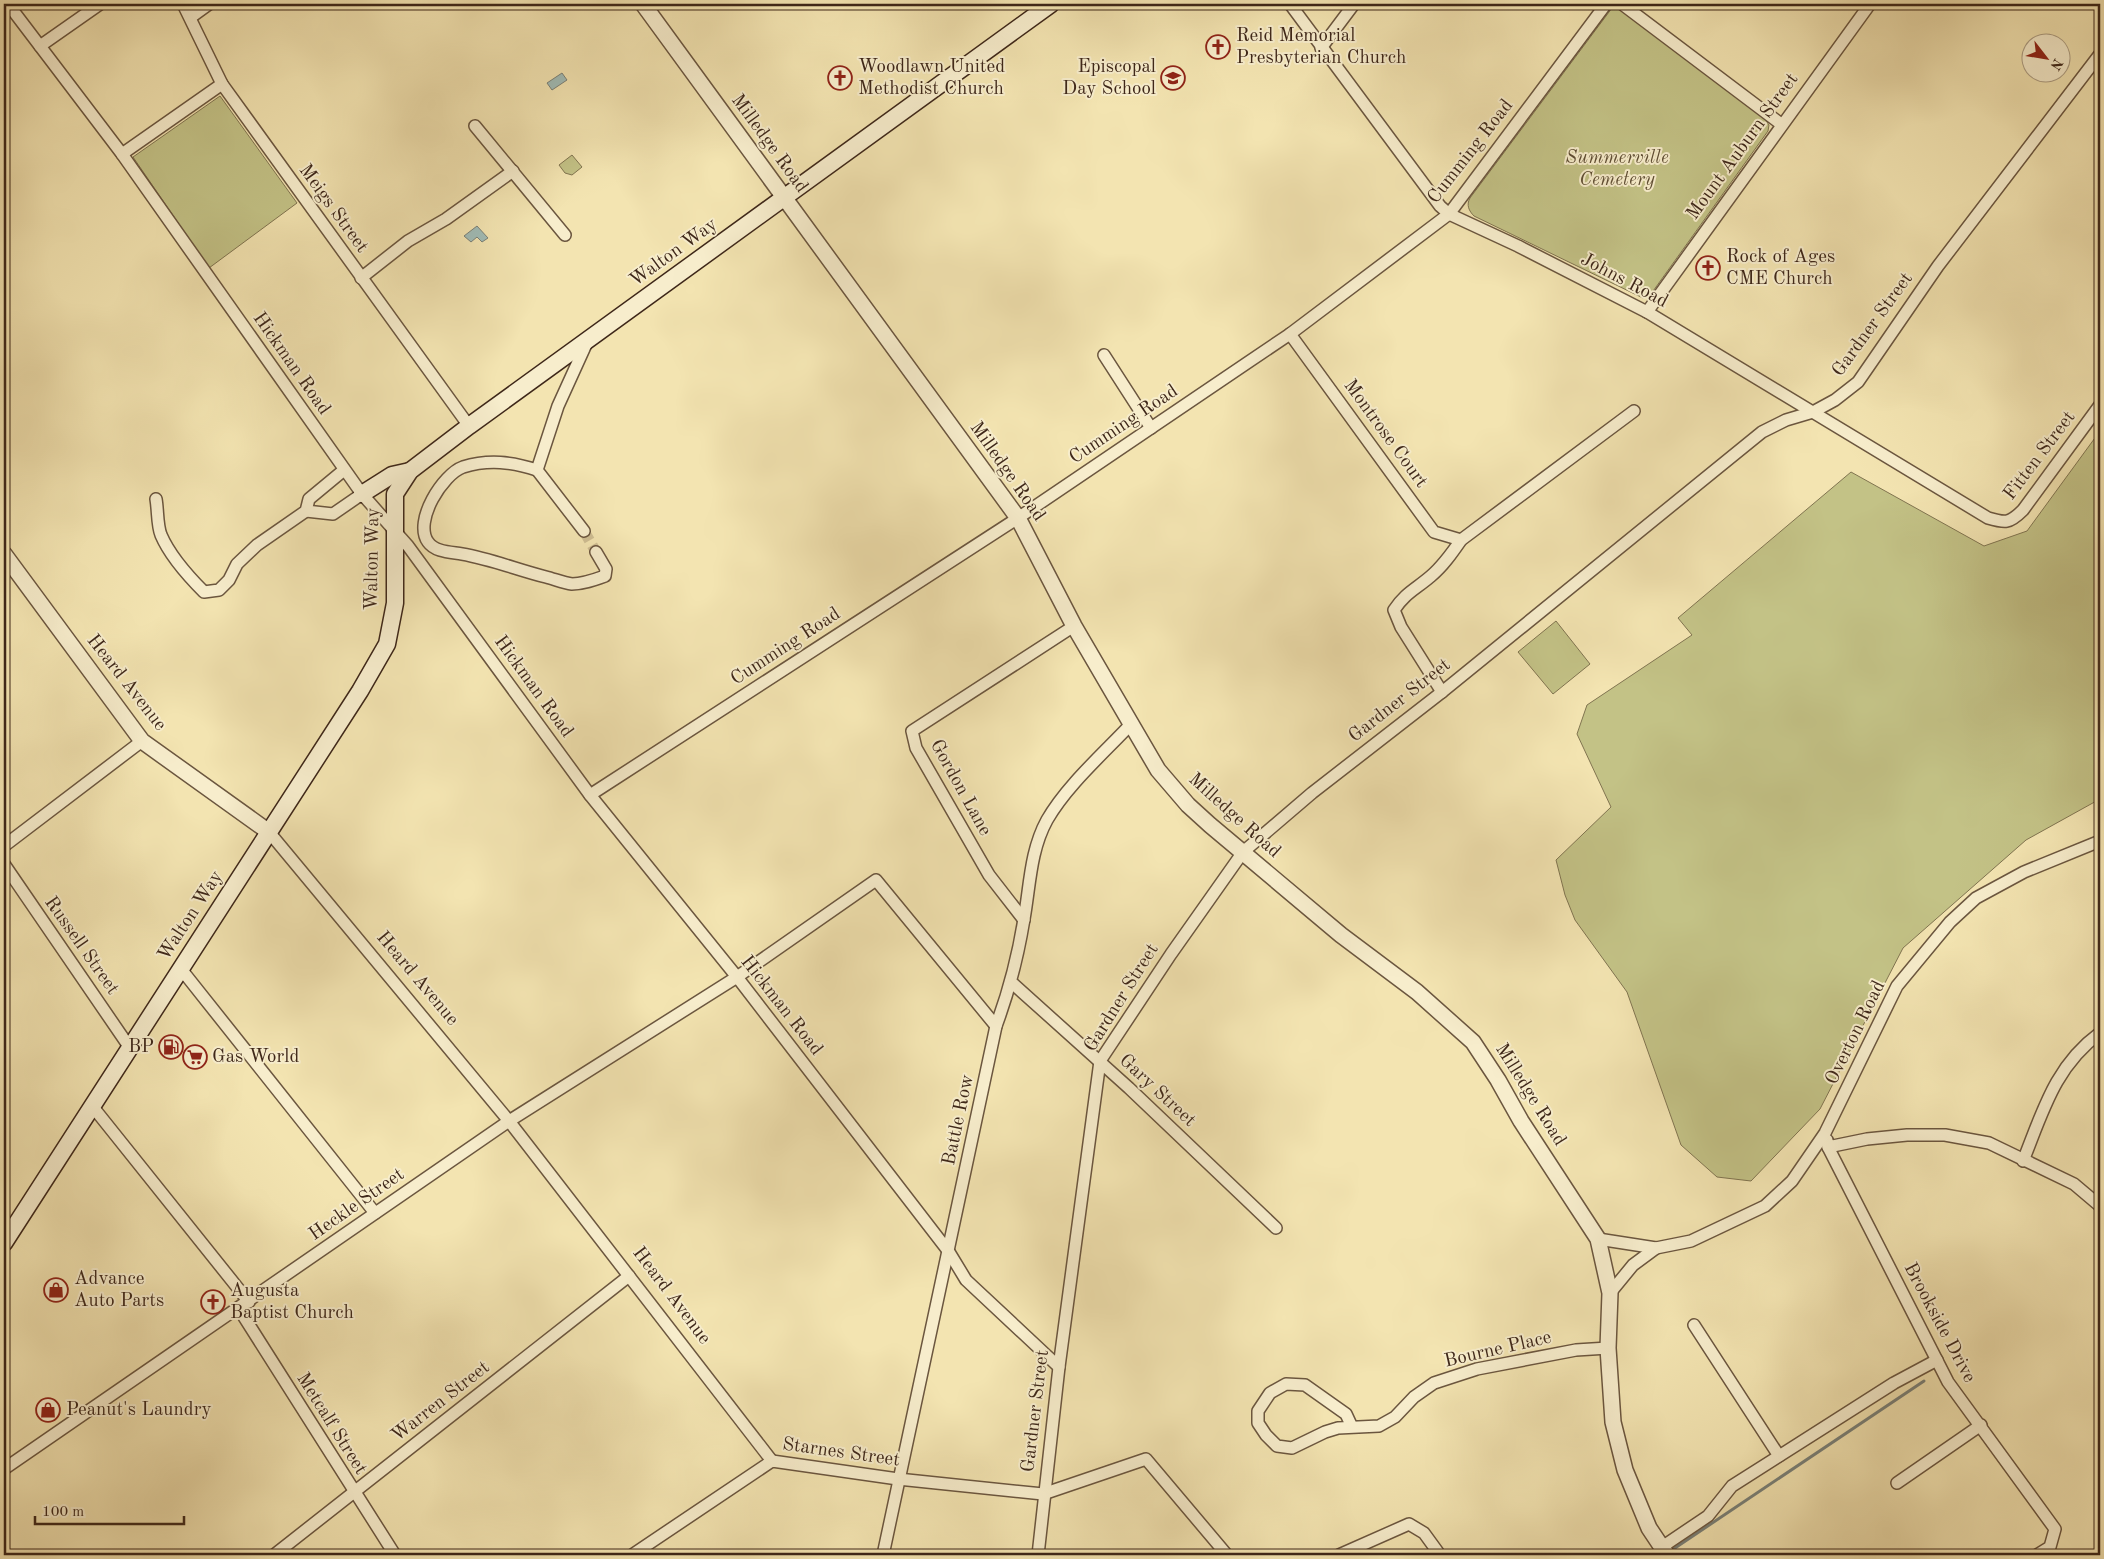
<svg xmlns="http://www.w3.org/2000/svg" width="2104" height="1559" viewBox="0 0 2104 1559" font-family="'Old Standard TT',serif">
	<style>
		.green { fill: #c3c286; stroke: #807450 }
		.water { fill: #a0bcb7; stroke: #798078 }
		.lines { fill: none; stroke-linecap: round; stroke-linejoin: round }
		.stream { stroke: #798078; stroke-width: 3 }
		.minor-tunnel { stroke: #cfbe93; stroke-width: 11; stroke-dasharray: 11 5.5; stroke-linecap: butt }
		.minor-casing { stroke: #6b563f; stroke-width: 14 }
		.tertiary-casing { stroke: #6b563f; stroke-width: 18 }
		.secondary-casing { stroke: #3e2719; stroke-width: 19 }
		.minor { stroke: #f7edcc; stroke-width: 11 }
		.tertiary { stroke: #f7edcc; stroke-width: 15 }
		.secondary { stroke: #f7edcc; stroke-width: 16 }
		.labels { text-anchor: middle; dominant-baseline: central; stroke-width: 4; stroke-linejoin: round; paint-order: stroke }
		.poi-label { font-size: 19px; fill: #3e2719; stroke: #f7edcc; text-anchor: start }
		.street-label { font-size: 19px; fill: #3e2719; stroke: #f7edcc }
		.park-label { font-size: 19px; font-style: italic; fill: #5f4e34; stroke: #f7edcc }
	</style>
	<rect width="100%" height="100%" fill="#f3e4b1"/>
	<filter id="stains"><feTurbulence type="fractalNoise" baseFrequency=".004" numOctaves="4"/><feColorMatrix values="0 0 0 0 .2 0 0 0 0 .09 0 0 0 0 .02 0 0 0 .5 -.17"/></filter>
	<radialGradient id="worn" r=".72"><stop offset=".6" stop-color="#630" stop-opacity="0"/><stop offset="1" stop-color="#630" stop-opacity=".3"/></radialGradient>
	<g class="green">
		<path d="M1615,4L1765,119L1769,125L1768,131L1661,280L1651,294L1643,298L1474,216C1469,211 1466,205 1470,198Z"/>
		<polygon points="220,96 297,203 209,268 133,157"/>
		<polygon points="572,155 582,167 572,175 565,173 559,165"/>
		<polygon points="2100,431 2100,799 2026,840 1903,948 1820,1109 1751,1181 1717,1177 1681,1145 1627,992 1575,920 1565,895 1556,860 1611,807 1577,734 1587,705 1692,635 1678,618 1851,472 1984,546 2027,531"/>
		<polygon points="1556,621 1590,664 1553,694 1518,652"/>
	</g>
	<g class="water">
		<polygon points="562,73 567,80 552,90 547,83"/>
		<polygon points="477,226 488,238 482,242 477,237 471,242 464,236"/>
	</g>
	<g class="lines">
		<polyline class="stream" points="1669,1552 1924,1381"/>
		<polyline class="minor-tunnel" points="584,531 596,552"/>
		<g class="minor-casing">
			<g id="minor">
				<polyline points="8,4 122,154 362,494 408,546 590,795 737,977 949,1252 966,1280 1059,1367"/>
				<polyline points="183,4 222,84 469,426"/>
				<path d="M1290,4L1440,206L1449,214L1518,246L1647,312L1988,518C2005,523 2009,524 2023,510L2100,405"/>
				<polyline points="1622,4 1781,124"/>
				<polyline points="191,17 209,4"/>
				<polyline points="40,46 100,4"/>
				<polyline points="1321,48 1354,4"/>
				<polyline points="475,126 565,235"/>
				<polyline points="122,154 222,84"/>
				<polyline points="361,278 408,241 446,219 513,171"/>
				<polyline points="1647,312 1870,4"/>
				<polyline points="1290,334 1434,532 1461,540"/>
				<polyline points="1104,355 1151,428"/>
				<path d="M537,470C512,462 489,459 463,467C443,474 413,521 428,542C435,552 450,552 462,554C491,559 518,570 546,577C554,579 564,583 572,584C583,584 594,580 605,576L606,569L596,552"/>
				<path d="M156,499C158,510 157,525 161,535C170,556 188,576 204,592L219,590L229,580L237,564L257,545L306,511L309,499L344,470"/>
				<polyline points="306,511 333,514 362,494"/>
				<polyline points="584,531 537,470 558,406 588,340"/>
				<path d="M1442,692L1401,627L1394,610C1405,593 1416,589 1431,576C1443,566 1452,553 1461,540L1634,411"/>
				<polyline points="590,795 1018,518 1247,363 1290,334 1449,214 1606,4"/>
				<polyline points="269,832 509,1121 772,1461"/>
				<polyline points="4,846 142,741"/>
				<polyline points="4,864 130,1048"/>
				<polyline points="1024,920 989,875 916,748 912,731 1074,626"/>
				<polyline points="181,969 375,1213"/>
				<polyline points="1011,982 1129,1088 1276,1228"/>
				<polyline points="93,1107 249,1302"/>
				<polyline points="1827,1140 1828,1147 1867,1139 1907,1135 1945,1135 1989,1143 2074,1184 2100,1206"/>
				<polyline points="1828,1147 1948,1382 2055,1529 2050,1547 2037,1555"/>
				<path d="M2023,1161C2043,1111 2055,1066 2100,1033"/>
				<polyline points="1598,1239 1656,1248 1691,1241 1765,1206 1792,1181 1825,1133 1897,986 1950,922 1976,898 2024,872 2100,841"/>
				<polyline points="1610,1293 1633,1265 1656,1248"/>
				<polyline points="239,1309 395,1555"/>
				<polyline points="1694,1325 1779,1456"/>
				<polyline points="1352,1427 1346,1414 1305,1385 1286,1384 1270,1393 1258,1411 1258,1423 1266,1435 1277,1446 1292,1448 1325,1432 1338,1428 1379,1426 1395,1417 1414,1397 1434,1383 1477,1369 1576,1350 1608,1348"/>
				<polyline points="4,1469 509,1121 737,977 876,880 996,1026"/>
				<polyline points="1897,1483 1981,1425"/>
				<polyline points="1662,1547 1708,1516 1732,1486 1894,1383 1937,1360"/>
				<polyline points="274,1555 629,1276"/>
				<polyline points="632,1555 772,1461 898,1479 1043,1494 1146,1459 1227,1555"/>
				<path d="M883,1555L996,1026C1009,991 1018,956 1024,919C1030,886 1030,851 1047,820C1067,785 1105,752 1132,723"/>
				<polyline points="1038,1555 1059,1367 1100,1061 1171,954 1243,852 1312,793 1442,692 1762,432 1786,420 1813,412 1835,400 1858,382 1938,266 2100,54"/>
				<polyline points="1339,1555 1409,1524 1424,1533 1440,1555"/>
			</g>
		</g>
		<g class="tertiary-casing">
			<g id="tertiary">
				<polyline points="643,4 1018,518 1074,626 1158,770 1188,805 1210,825 1341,935 1417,992 1473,1042 1498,1080 1521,1121 1598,1239 1610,1293 1608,1348 1613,1422 1625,1470 1649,1528 1667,1555"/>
				<polyline points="4,554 142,741 269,832"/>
			</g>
		</g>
		<g class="secondary-casing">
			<g id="secondary">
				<polyline points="362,494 392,475 410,471"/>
				<polyline points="4,1243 360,691 387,644 395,603 395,494 410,471 469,426 1051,4"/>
			</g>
		</g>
		<use href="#minor" class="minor"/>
		<use href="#tertiary" class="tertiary"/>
		<use href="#secondary" class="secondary"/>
	</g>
	<defs>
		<g id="church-ring" transform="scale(1.25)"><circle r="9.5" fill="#f7edcc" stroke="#8f2418" stroke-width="1.5"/><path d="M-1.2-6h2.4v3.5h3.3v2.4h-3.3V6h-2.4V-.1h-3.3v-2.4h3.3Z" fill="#8f2418"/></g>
		<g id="school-ring" transform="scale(1.25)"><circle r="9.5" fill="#f7edcc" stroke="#8f2418" stroke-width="1.5"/><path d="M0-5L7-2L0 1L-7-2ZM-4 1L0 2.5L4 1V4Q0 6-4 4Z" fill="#8f2418"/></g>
		<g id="fuel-ring" transform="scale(1.25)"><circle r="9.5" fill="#f7edcc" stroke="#8f2418" stroke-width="1.5"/><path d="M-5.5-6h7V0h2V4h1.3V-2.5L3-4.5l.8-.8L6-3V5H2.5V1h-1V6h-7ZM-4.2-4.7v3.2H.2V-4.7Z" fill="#8f2418"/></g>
		<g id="supermarket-ring" transform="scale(1.25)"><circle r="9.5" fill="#f7edcc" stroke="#8f2418" stroke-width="1.5"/><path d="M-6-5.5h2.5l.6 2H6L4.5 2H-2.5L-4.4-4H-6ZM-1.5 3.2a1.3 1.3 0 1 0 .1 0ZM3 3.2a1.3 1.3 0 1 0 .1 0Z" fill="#8f2418"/></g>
		<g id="shop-ring" transform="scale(1.25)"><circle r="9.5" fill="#f7edcc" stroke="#8f2418" stroke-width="1.5"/><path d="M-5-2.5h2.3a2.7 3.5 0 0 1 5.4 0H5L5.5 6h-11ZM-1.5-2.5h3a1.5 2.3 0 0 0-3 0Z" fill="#8f2418"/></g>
	</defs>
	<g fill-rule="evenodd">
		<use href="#church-ring" x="1218" y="47"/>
		<use href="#church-ring" x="840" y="78"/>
		<use href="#school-ring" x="1173" y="78"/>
		<use href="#church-ring" x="1708" y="268"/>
		<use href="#fuel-ring" x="171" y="1047"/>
		<use href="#supermarket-ring" x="195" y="1057"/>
		<use href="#shop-ring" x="56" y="1290"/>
		<use href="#church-ring" x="213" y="1302"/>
		<use href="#shop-ring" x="48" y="1410"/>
	</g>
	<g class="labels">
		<g class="poi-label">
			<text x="1236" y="36">Reid Memorial<tspan x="1236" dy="22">Presbyterian Church</tspan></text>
			<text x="858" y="67">Woodlawn United<tspan x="858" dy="22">Methodist Church</tspan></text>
			<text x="1156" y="67" text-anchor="end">Episcopal<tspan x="1156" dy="22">Day School</tspan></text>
			<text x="1726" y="257">Rock of Ages<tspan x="1726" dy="22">CME Church</tspan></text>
			<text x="154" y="1047" text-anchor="end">BP</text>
			<text x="212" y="1057">Gas World</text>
			<text x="74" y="1279">Advance<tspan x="74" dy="22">Auto Parts</tspan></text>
			<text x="230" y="1291">Augusta<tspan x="230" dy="22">Baptist Church</tspan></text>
			<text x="66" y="1410">Peanut's Laundry</text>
		</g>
		<g class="street-label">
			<text transform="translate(769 144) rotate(54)">Milledge Road</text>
			<text transform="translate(1743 147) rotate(-54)">Mount Auburn Street</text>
			<text transform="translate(1471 152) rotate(-52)">Cumming Road</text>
			<text transform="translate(333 209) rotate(54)">Meigs Street</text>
			<text transform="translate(674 253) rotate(-36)">Walton Way</text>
			<text transform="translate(1624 281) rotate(28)">Johns Road</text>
			<text transform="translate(1873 325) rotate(-54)">Gardner Street</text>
			<text transform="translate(291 364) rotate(55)">Hickman Road</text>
			<text transform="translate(1124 425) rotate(-34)">Cumming Road</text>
			<text transform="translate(1385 434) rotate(54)">Montrose Court</text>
			<text transform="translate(2040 456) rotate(-53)">Fitten Street</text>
			<text transform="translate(1007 472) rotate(55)">Milledge Road</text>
			<text transform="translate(373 559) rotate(-89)">Walton Way</text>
			<text transform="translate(786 647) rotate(-33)">Cumming Road</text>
			<text transform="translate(126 683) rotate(52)">Heard Avenue</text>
			<text transform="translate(533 687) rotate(54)">Hickman Road</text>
			<text transform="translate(1400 701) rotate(-38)">Gardner Street</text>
			<text transform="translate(960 788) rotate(61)">Gordon Lane</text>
			<text transform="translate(1234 816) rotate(42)">Milledge Road</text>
			<text transform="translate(191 916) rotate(-57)">Walton Way</text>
			<text transform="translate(81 946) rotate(55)">Russell Street</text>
			<text transform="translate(417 979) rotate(50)">Heard Avenue</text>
			<text transform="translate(1122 998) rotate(-58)">Gardner Street</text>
			<text transform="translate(781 1006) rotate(52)">Hickman Road</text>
			<text transform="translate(1856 1033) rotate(-64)">Overton Road</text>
			<text transform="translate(1157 1091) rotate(43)">Gary Street</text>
			<text transform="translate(1530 1095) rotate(58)">Milledge Road</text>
			<text transform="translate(959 1120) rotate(-78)">Battle Row</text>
			<text transform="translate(357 1205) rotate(-35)">Heckle Street</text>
			<text transform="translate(671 1296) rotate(53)">Heard Avenue</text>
			<text transform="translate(1939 1323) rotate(62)">Brookside Drive</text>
			<text transform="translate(1498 1350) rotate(-13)">Bourne Place</text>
			<text transform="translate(441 1402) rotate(-38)">Warren Street</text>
			<text transform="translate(1036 1411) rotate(-83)">Gardner Street</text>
			<text transform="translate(331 1424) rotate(58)">Metcalf Street</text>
			<text transform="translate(841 1453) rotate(8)">Starnes Street</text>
		</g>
		<g class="park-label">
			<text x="1617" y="158">Summerville<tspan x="1617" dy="22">Cemetery</tspan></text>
		</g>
	</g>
	<rect width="2104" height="1559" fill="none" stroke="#f3e4b1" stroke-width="20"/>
	<rect x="5" y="5" width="2094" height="1549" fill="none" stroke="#3e2719" stroke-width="2.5"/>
	<rect x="10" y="10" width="2084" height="1539" fill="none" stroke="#3e2719"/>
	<g transform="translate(2046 58) rotate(121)"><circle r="24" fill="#f7edcc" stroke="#ad9e84"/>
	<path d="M0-4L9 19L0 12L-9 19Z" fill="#8f2418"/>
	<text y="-8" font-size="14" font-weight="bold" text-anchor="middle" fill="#3e2719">N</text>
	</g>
	<path d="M35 1516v8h149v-8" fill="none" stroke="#3e2719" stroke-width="2.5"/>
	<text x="42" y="1516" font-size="15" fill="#3e2719" stroke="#f7edcc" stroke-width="4" paint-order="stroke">100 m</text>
	<rect width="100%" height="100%" filter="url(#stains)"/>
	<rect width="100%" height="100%" fill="url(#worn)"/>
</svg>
